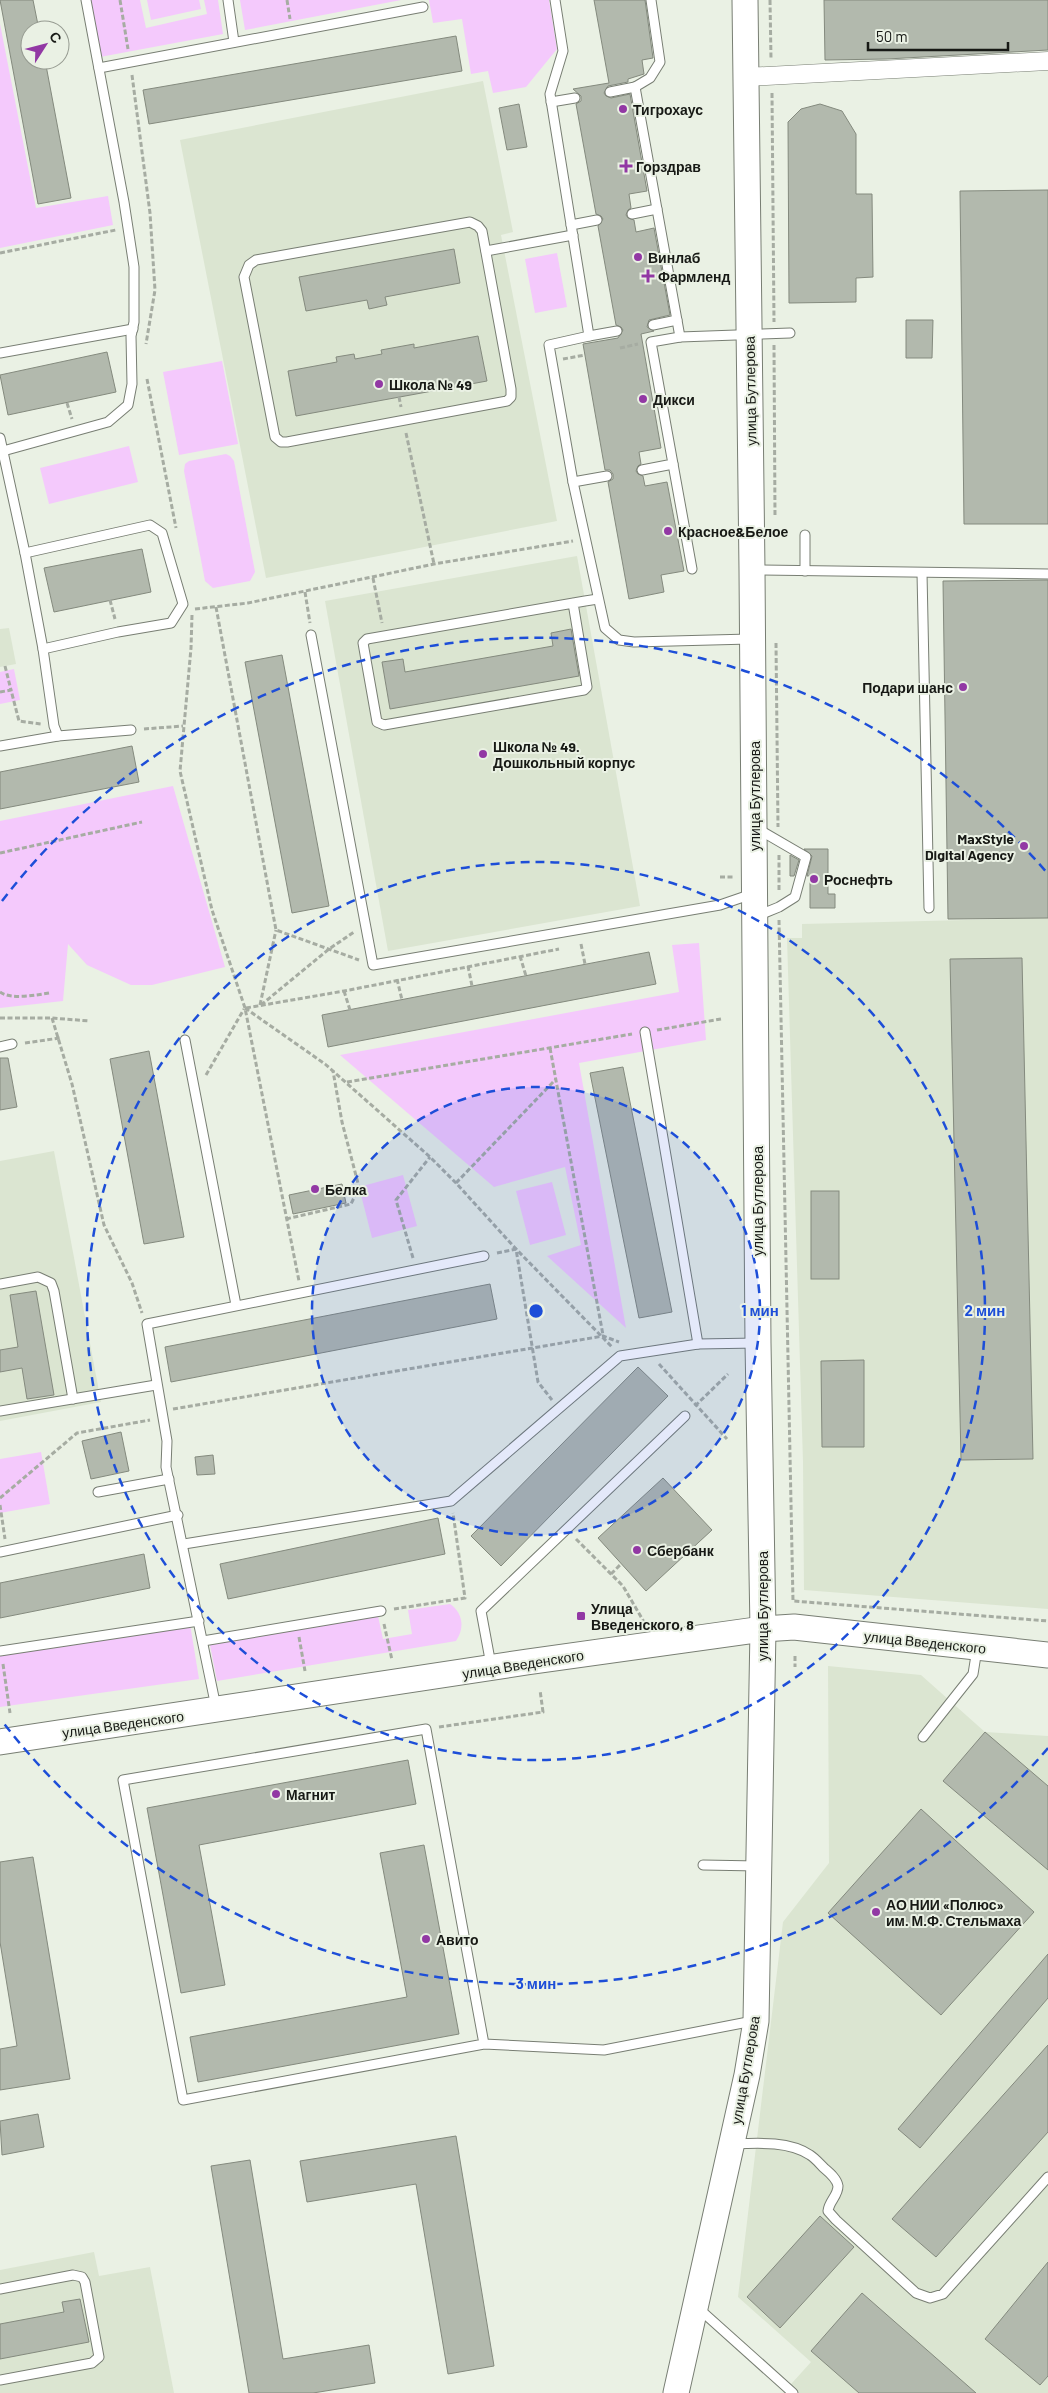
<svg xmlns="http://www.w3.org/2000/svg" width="1048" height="2393" viewBox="0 0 1048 2393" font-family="Barlow,sans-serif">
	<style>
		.built { fill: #dbe5d1 }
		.green { fill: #f4c9fc }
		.building { fill: #b2b9ad; stroke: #848a7e }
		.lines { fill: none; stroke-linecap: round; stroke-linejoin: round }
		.lane-casing { stroke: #787e73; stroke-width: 11 }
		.street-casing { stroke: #787e73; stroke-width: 19 }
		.secondary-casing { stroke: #787e73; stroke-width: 27 }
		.path { stroke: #a6aca2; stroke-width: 3; stroke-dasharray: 5 2.5; stroke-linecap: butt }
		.lane { stroke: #fff; stroke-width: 9 }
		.street { stroke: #fff; stroke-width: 18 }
		.secondary { stroke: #fff; stroke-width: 25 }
		.ring { fill: none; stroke: #1d4ed8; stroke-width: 2.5; stroke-dasharray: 9 6 }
		.poi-dot { fill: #9238a4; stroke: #eaf1e4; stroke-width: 2 }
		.labels { text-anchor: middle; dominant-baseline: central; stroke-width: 4; stroke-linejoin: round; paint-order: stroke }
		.poi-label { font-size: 14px; font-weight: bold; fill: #171915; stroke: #eaf1e4; text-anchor: start }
		.street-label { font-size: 14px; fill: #171915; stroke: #eaf1e4 }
		.centre { fill: #1d4ed8; stroke: #eaf1e4; stroke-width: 2.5 }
		.ring-label { font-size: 15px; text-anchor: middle; font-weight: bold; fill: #1d4ed8; stroke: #eaf1e4; stroke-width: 4; stroke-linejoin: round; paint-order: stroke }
	</style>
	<rect width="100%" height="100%" fill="#eaf1e4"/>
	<g class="built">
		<polygon points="483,81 513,232 501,235 557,521 266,578 180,140"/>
		<polygon points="577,556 640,906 388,951 325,601"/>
		<polygon points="9,628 16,664 0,667 0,629"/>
		<polygon points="1048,918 1048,1609 804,1590 803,1462 787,938 802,938 802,924"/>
		<polygon points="54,1151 101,1402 0,1421 0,1161"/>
		<polygon points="828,1666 921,1675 985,1732 1048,1736 1048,2393 783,2393 811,2362 738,2297 783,1922 829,1863"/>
		<polygon points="94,2252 99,2276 150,2267 174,2393 0,2393 0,2270"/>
	</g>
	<g class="green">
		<polygon points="89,0 140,0 146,28 207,14 204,0 218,0 223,34 100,57"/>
		<polygon points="147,0 199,0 201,9 151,20"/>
		<polygon points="240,0 401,0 245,30"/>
		<polygon points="429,0 549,0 557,49 526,87 493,93 488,71 471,74 462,19 433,23"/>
		<polygon points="0,24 36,208 108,196 113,225 0,248"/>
		<polygon points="557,253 567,307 535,313 525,259"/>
		<polygon points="222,361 238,444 179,455 163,372"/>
		<polygon points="129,446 138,482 49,504 40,468"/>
		<polygon points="226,454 230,456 234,461 255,572 250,581 213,588 205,581 184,471 185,464 189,461"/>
		<polygon points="14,669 20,700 0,704 0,672"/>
		<polygon points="173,786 225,967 152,985 131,985 87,965 68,944 63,1001 0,1008 0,821"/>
		<polygon points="699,943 706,1040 579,1063 626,1328 547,1256 581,1245 565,1167 494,1187 340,1055 679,992 672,945"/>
		<polygon points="403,1175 417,1226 372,1238 359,1187"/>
		<polygon points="552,1182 566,1235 530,1245 516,1191"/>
		<polygon points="41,1452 50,1504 0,1513 0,1459"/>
		<path d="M450,1604C463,1613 465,1628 456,1641L217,1681L210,1645L378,1616L383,1639L412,1634L408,1610Z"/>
		<polygon points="190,1624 199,1679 0,1707 0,1653"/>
	</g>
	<g class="building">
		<polygon points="0,0 33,0 39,30 30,30 30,60 45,60 71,198 38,204"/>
		<polygon points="594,0 645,0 653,58 642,60 644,74 628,79 628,82 608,86 604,93 606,96 611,98 630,94 647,191 629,194 631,208 628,210 626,215 628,218 634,220 636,232 654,228 670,315 649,320 647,327 654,331 641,334 661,448 639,452 641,464 638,466 636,471 638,474 643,476 645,486 667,482 684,571 661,575 664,592 629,599 608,482 613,479 613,474 610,470 605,470 583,344 618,338 623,330 621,327 616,325 598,226 603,219 601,216 596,214 576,104 581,101 581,96 573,89 609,83"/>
		<polygon points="824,0 1048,0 1048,50 887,59 825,60"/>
		<polygon points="456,36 462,71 149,124 143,90"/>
		<polygon points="519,104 527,147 507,150 499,108"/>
		<polygon points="820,104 842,111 856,134 856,194 872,194 873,277 856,278 856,302 789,303 788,122 801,109"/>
		<polygon points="1048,190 1048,524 964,524 960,191"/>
		<polygon points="454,249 460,283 385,297 387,305 369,309 367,300 306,311 299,277"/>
		<polygon points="906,320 933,320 932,358 906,358"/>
		<polygon points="478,336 487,381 296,416 288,371 337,362 336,357 354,354 355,359 382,354 381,350 414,344 414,348"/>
		<polygon points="107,352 116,392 8,415 0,375"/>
		<polygon points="142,549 151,592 54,612 44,568"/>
		<polygon points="1048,580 1048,918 948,919 943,581"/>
		<polygon points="571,629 579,676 390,709 382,662 403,659 405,672 553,646 551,633"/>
		<polygon points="282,655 329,906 292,913 245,662"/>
		<polygon points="132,746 139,782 0,809 0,772"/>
		<polygon points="804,849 828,849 828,894 835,894 835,908 810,908 810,876 807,876 812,856"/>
		<polygon points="790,855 799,860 794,876 790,876"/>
		<polygon points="649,952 656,984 328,1047 322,1015"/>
		<polygon points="1022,958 1033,1459 961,1460 950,959"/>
		<polygon points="149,1051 184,1237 144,1244 110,1059"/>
		<polygon points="0,1058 8,1058 17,1107 0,1110"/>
		<polygon points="623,1067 672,1312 639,1318 590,1073"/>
		<polygon points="342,1184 346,1203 293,1214 289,1195"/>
		<rect x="811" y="1191" width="28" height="88"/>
		<polygon points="490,1284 497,1319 171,1382 165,1347"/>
		<polygon points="36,1291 54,1395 27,1399 22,1368 0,1372 0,1350 18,1347 10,1295"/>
		<polygon points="864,1360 864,1447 822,1447 821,1361"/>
		<polygon points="638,1367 668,1396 501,1566 471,1536"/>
		<polygon points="121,1432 129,1471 91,1479 82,1441"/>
		<polygon points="213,1455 215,1474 197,1475 195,1457"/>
		<polygon points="663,1478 712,1530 646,1591 598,1538"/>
		<polygon points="438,1518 445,1554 228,1599 220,1564"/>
		<polygon points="144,1554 150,1588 0,1618 0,1583"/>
		<polygon points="985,1732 1048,1786 1048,1870 943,1781"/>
		<polygon points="408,1760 416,1804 199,1845 225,1985 181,1993 147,1808"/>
		<polygon points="921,1809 1034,1912 941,2015 828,1913"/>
		<polygon points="424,1845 459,2034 198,2082 190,2037 407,1997 380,1853"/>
		<polygon points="33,1857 70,2079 0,2090 0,2049 17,2046 0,1942 0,1862"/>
		<polygon points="1048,1954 1048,1998 920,2148 898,2129"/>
		<polygon points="1048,2045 1048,2132 936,2257 892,2219"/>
		<polygon points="38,2114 44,2147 2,2155 0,2121"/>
		<polygon points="456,2136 494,2366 448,2374 416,2184 307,2202 300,2161"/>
		<polygon points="250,2160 283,2359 369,2345 375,2383 313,2393 249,2393 211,2166"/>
		<polygon points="820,2216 854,2247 780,2328 747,2297"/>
		<polygon points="1048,2262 1048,2376 1040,2385 985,2339"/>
		<polygon points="862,2293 976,2393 859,2393 811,2351"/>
		<polygon points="80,2299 89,2342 0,2359 0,2324 64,2312 62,2302"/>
	</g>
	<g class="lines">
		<g class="lane-casing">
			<g id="lane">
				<polyline points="228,0 234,42"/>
				<polyline points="555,0 563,51 550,94 589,336 549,345 573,482 605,628 619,640 634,642 750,639"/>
				<polyline points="651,0 660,62 650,78 635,87 680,337"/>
				<polyline points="99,68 423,7"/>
				<polyline points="610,92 635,87"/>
				<polyline points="551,102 575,98"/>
				<polyline points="632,214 657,209"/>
				<polygon points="470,222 478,226 482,231 511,389 511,397 507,401 287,442 281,442 275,437 244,277 249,265 256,260"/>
				<polyline points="571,225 597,220"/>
				<polyline points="486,251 573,235"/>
				<polyline points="653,325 677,320"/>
				<polyline points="589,336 617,331"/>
				<polyline points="0,353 133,329"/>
				<polyline points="0,438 25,553 43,649 54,726 58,736"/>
				<polyline points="3,451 108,422 128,405 132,384 131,336 134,322 134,267 124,202 86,0"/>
				<polyline points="673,464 692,569"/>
				<polyline points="642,470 673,464 651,342 680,337 790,333"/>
				<polyline points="573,482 607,476"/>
				<polyline points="25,553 150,525 162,533 183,604 171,623 118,632 43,649"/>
				<polyline points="753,570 1048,574"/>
				<polyline points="805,571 805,535"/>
				<polyline points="922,573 929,908"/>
				<polyline points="573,603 587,687 584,690 384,725 377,722 363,643 367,639 585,601 598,599"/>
				<polyline points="311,635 373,965 720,905 752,894"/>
				<polyline points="0,746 58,736 131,730"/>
				<polyline points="756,828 806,857 795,897 779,907 757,916"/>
				<polyline points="645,1032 698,1344"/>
				<polyline points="185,1040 236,1305"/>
				<polyline points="0,1047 12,1044"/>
				<polyline points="0,1284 38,1277 51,1283 54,1291 73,1399"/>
				<polyline points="0,1411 156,1385"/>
				<polyline points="98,1492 169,1479"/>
				<polyline points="184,1544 451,1501 620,1356 698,1344 757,1343"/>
				<polyline points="0,1552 178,1515"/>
				<polyline points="203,1641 381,1611"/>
				<polyline points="0,1651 199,1621"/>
				<polyline points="491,1665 481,1611 685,1416"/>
				<polyline points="216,1707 166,1467 167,1441 147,1324 484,1256"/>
				<polyline points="923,1737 973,1674 977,1649"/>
				<polyline points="703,1865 758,1866"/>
				<polyline points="484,2044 426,1729 123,1780 183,2100 484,2044 604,2050 753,2021"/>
				<path d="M734,2144C758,2143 789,2141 810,2155C815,2158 820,2164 824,2168C830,2173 837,2179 838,2186C838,2196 829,2201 828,2211L836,2220L916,2293L930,2298L943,2294L1048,2177"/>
				<polyline points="0,2289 73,2275 82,2277 85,2282 99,2357 92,2363 0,2380"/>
				<polyline points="697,2307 793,2393"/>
			</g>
		</g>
		<g class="street-casing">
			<polyline id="street" points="746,77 1048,61"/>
		</g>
		<g class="secondary-casing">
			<g id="secondary">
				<polyline points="0,1742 527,1662 763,1629 794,1627 1048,1655"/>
				<polyline points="676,2393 747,2075 756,2021 763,1629 758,1343 752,570 745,0"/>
			</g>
		</g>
		<g class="path">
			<polyline points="120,0 128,49"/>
			<polyline points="287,0 290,19"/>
			<polyline points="770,0 771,59"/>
			<polyline points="132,75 150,213 155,290 146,344"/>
			<polyline points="772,93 774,322"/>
			<polyline points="0,253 116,230"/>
			<polyline points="774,345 775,517"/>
			<polyline points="620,348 638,344"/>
			<polyline points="563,359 585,355"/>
			<polyline points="147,379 176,528"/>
			<polyline points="399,397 401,407"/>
			<polyline points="67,403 72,419"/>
			<polyline points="406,433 434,564"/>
			<polyline points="373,578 382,623"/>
			<polyline points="305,592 310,623"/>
			<polyline points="110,600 115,619"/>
			<polyline points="216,607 276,930 359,960"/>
			<polyline points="195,609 248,603 434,564 573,541"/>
			<polyline points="192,615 191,648 180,771 212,910 245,1008 299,1281"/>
			<polyline points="776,643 778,827"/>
			<polyline points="5,666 11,690"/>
			<polyline points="0,692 11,690 19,721 41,724"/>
			<polyline points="144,729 183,726"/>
			<polyline points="0,853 142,822"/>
			<polyline points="779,855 779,892"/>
			<polyline points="720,877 735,877"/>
			<polyline points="779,920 793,1601 1048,1621"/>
			<polyline points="581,944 585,964"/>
			<polyline points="520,956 526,976"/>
			<polyline points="468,966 472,986"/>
			<polyline points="397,979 402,1000"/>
			<polyline points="344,991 350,1010"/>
			<path d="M0,992C11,1000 36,995 49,993"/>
			<polyline points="260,1005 276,930"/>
			<polyline points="261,1005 329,949 354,932"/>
			<polyline points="245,1008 325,1064 430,1157 456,1183 516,1249 612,1347"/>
			<polyline points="246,1008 344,991 559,949"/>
			<polyline points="0,1018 52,1018 89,1021"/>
			<polyline points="52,1018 72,1084 104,1225 132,1283 142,1313"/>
			<polyline points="657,1030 721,1019"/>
			<polyline points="25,1043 60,1038"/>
			<polyline points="550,1048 603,1335"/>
			<polyline points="206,1075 244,1009"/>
			<polyline points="347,1082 632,1034"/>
			<polyline points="456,1183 556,1079"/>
			<polyline points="286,1219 351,1204 359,1187 342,1122 333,1071"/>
			<polyline points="497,1253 516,1249 538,1382 552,1400"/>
			<polyline points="413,1258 396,1200 430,1157"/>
			<polyline points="659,1364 727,1439"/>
			<polyline points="695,1406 728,1374"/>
			<polyline points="173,1409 603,1336 619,1342"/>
			<polyline points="0,1498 77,1433 150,1420"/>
			<polyline points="0,1505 5,1539"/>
			<polyline points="576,1539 623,1586 644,1622"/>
			<polyline points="611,1574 621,1564"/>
			<polyline points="394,1609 465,1598 453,1513"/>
			<polyline points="384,1624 392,1660"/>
			<polyline points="299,1637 305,1671"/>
			<polyline points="795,1656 795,1667"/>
			<polyline points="3,1664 10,1713"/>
			<polyline points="439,1727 543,1712 540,1690"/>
		</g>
		<use href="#lane" class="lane"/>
		<use href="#street" class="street"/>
		<use href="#secondary" class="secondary"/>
	</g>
	<circle cx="536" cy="1311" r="224" fill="#1d4ed8" fill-opacity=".12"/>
	<g class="ring">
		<circle cx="536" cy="1311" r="224"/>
		<circle cx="536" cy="1311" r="449"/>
		<path d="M1048 1748A673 673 0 0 1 2 1721M2 901A673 673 0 0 1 1048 874"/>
	</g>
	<g class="poi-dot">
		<circle cx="623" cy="109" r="5"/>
		<path d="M623.5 158.5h5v5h5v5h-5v5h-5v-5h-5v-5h5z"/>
		<circle cx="638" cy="257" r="5"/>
		<path d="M645.5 268.5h5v5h5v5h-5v5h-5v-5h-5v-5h5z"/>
		<circle cx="379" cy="384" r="5"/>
		<circle cx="643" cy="399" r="5"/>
		<circle cx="668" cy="531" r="5"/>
		<circle cx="963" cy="687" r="5"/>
		<circle cx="483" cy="754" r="5"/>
		<circle cx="1024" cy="846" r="5"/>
		<circle cx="814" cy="879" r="5"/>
		<circle cx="315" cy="1189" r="5"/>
		<circle cx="637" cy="1550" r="5"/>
		<rect x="576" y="1611" width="10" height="10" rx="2.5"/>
		<circle cx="276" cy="1794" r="5"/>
		<circle cx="876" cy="1912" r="5"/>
		<circle cx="426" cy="1939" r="5"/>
	</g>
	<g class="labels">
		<g class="poi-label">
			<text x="633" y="109">Тигрохаус</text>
			<text x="636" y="166">Горздрав</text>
			<text x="648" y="257">Винлаб</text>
			<text x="658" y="276">Фармленд</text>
			<text x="389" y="384">Школа № 49</text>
			<text x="653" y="399">Дикси</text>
			<text x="678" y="531">Красное&amp;Белое</text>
			<text x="953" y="687" text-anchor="end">Подари шанс</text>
			<text x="493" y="746">Школа № 49.<tspan x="493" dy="16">Дошкольный корпус</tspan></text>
			<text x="1014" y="838" text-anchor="end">MaxStyle<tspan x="1014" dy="16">Digital Agency</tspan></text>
			<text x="824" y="879">Роснефть</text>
			<text x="325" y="1189">Белка</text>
			<text x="647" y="1550">Сбербанк</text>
			<text x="591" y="1608">Улица<tspan x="591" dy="16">Введенского, 8</tspan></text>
			<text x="286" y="1794">Магнит</text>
			<text x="886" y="1904">АО НИИ «Полюс»<tspan x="886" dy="16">им. М.Ф. Стельмаха</tspan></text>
			<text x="436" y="1939">Авито</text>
		</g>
		<g class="street-label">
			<text transform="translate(750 391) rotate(-91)">улица Бутлерова</text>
			<text transform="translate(754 796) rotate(-90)">улица Бутлерова</text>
			<text transform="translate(757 1201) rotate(-90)">улица Бутлерова</text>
			<text transform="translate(762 1606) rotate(-90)">улица Бутлерова</text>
			<text transform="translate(925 1642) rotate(6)">улица Введенского</text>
			<text transform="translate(523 1664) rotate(-9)">улица Введенского</text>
			<text transform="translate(123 1724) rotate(-8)">улица Введенского</text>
			<text transform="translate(745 2070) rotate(-80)">улица Бутлерова</text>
		</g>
	</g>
	<circle cx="536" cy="1311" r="8" class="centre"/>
	<g class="ring-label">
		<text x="760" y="1316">1 мин</text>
		<text x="985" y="1316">2 мин</text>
		<text x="536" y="1989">3 мин</text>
	</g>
	<g transform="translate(45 45) rotate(54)"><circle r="24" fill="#eaf1e4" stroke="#969b91"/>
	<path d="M0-4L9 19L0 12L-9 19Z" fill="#9238a4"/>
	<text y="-8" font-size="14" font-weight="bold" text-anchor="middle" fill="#171915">С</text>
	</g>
	<path d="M868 42v8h140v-8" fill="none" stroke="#171915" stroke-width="2.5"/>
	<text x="876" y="42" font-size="15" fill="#171915" stroke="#eaf1e4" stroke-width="4" paint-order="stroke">50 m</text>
</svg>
